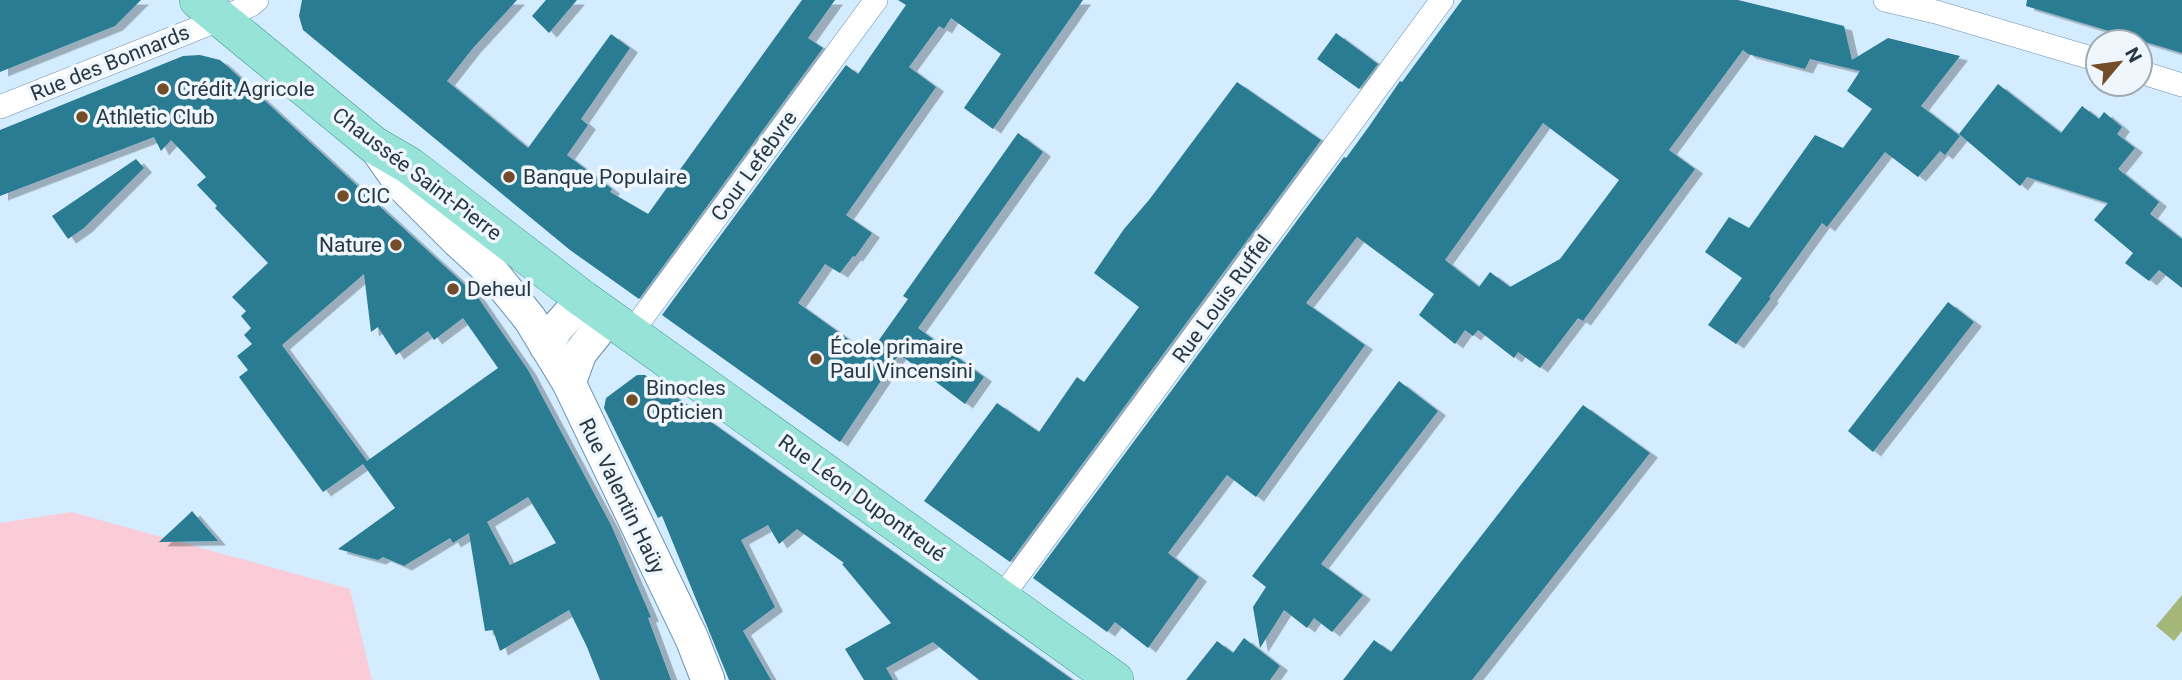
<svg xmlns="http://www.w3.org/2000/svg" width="2182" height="680" viewBox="0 0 2182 680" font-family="Roboto,sans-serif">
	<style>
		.green { fill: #f9ccd8 }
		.water { fill: #a5b679 }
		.building { fill: #2a7b93; fill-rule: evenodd; filter: url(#shadow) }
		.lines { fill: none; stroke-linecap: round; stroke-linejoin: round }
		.street-casing { stroke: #698fac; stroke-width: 24 }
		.secondary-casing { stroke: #698fac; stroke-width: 35 }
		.primary-casing { stroke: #429b93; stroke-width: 38 }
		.street { stroke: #fff; stroke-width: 23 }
		.secondary { stroke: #fff; stroke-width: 33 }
		.primary { stroke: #97e3d8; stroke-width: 37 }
		.poi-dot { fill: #734c29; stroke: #eff7fd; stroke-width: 2.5 }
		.labels { text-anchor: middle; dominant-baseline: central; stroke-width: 7; stroke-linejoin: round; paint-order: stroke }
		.street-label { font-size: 21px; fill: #273743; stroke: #eff7fd }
		.poi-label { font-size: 21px; fill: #273743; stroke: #eff7fd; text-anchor: start }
	</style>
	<defs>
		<filter id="shadow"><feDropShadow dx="8" dy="4.5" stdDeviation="0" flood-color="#0004"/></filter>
	</defs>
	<rect width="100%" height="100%" fill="#d4ecff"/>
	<polygon class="green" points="71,512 350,589 372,680 0,680 0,523"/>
	<polygon class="water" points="2182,595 2182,631 2174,641 2156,626"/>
	<g class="building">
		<polygon points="0,0 141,0 115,26 0,72"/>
		<polygon points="302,0 517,0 473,48 447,81 528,148 611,34 630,48 581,119 588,125 567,155 612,189 610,192 648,214 802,0 835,0 808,38 823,48 639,299 570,250 303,30 299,16"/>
		<polygon points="546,0 577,0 549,33 532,16"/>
		<polygon points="898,0 1083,0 993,129 964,108 1001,54 951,18 944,29 939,26 909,67 936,87 846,215 872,233 855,257 853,256 840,273 825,264 798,303 869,354 908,299 903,296 1018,133 1043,152 918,328 984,377 965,404 899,354 840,442 662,315 846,65 858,74 906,5"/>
		<path d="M1462,0H1738L1844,26L1852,60L1888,38L1960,56L1921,106L1960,136L1945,155L1940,151L1918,177L1885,152L1827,227L1822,223L1769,297L1771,298L1736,344L1708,325L1742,278L1705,252L1729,217L1749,228L1815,135L1843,148L1872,109L1847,91L1860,71L1810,59L1805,69L1748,54L1743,50L1669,150L1695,169L1583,321L1578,318L1540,368L1518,352L1514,358L1478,330L1473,336L1465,330L1455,344L1419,315L1434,294L1357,237L1306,303L1365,345L1256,497L1227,475L1168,553L1199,577L1148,648L1115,622L1107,632L1033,578L1344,157L1346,158L1370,125L1400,81L1402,82ZM1543,123L1619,180L1560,259L1510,287L1490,272L1479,287L1445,260Z"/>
		<polygon points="2027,0 2182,0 2182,53 2026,6"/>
		<polygon points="1336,33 1378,64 1359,89 1317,59"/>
		<path d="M200,55L220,60L226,65L477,296L528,370L611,525L651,617L648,618L671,680H600L587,647L569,610L500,651L493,630L485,631L469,533L453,543L450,538L404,566L383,557L378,560L338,549L395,508L363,464L323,492L239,377L248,370L237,356L252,344L244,335L251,328L241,316L246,311L232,297L268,263L215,208L217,206L197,185L206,177L171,140L161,151L154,137L0,196V130L183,56ZM364,274L371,332L378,327L396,355L428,331L434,340L463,318L498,368L367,461L282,345ZM528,497L556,543L510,565L487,522Z"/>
		<polygon points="1237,82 1321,140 1010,562 924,501 997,403 1039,432 1077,377 1084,382 1139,307 1094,273 1124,229 1149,200"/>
		<polygon points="1998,84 2061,133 2082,106 2099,119 2104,112 2122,127 2117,134 2135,148 2118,169 2159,202 2150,214 2182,239 2182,288 2159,270 2149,281 2125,263 2133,253 2094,220 2108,203 2027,177 2020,186 1959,134"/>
		<polygon points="136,159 144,168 84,228 68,239 52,216"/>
		<polygon points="1948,302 1974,322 1873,452 1848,431"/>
		<polygon points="637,375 645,375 1073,680 979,680 933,642 886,668 893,680 864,680 845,649 891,623 842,564 844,563 797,529 779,544 768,525 741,540 775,607 743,631 771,680 729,680 662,516 658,518 604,408 606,398"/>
		<polygon points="1399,381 1438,411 1321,564 1363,595 1332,632 1314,618 1307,628 1284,610 1260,648 1253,607 1266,587 1252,576"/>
		<polygon points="1583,405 1650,453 1472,680 1343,680 1374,640 1391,652"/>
		<polygon points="192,511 218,541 159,542 187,516"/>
		<polygon points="1244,638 1280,666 1270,680 1186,680 1217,641 1233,653"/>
	</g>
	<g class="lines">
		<g class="street-casing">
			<g id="street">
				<polyline points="1885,0 1936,12 2098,60"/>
				<polyline points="2140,72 2182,85"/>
				<polyline points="0,107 221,19 251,5 257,0"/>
				<polyline points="631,333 876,0"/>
				<polyline points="1001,598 1442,0"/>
			</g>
		</g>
		<g class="secondary-casing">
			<g id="secondary">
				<polyline points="374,145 402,185 458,241 492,272 530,319 569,383 692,639 708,680"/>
				<polyline points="546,346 556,329 583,299"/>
				<polyline points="569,383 580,353 609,317"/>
			</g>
		</g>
		<g class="primary-casing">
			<polyline id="primary" points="198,0 374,145 410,166 583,299 1115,680"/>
		</g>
		<use href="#street" class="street"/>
		<use href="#secondary" class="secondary"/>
		<use href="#primary" class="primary"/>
	</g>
	<g class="poi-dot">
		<circle cx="163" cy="89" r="7"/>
		<circle cx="82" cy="117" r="7"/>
		<circle cx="509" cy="177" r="7"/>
		<circle cx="343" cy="196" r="7"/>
		<circle cx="396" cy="245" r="7"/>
		<circle cx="453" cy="289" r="7"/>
		<circle cx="816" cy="359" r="7"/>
		<circle cx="632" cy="400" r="7"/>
	</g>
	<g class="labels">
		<g class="street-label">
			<text transform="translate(110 63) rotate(-22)">Rue des Bonnards</text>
			<text transform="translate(754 166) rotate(-54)">Cour Lefebvre</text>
			<text transform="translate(417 174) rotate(37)">Chaussée Saint-Pierre</text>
			<text transform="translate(1222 299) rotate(-54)">Rue Louis Ruffel</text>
			<text transform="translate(622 496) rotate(64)">Rue Valentin Haüy</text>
			<text transform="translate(862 498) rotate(36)">Rue Léon Dupontreué</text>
		</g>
		<g class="poi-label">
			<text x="177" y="89">Crédit Agricole</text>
			<text x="96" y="117">Athletic Club</text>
			<text x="523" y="177">Banque Populaire</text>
			<text x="357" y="196">CIC</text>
			<text x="382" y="245" text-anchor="end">Nature</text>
			<text x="467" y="289">Deheul</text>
			<text x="830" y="347">École primaire<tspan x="830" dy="24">Paul Vincensini</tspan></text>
			<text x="646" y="388">Binocles<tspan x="646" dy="24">Opticien</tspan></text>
		</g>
	</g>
	<g transform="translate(2119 63) rotate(61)"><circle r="33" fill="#eff7fd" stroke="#9faab3" stroke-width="2"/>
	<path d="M0-5L12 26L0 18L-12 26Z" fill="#734c29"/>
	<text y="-10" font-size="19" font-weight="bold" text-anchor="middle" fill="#273743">N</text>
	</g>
</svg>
